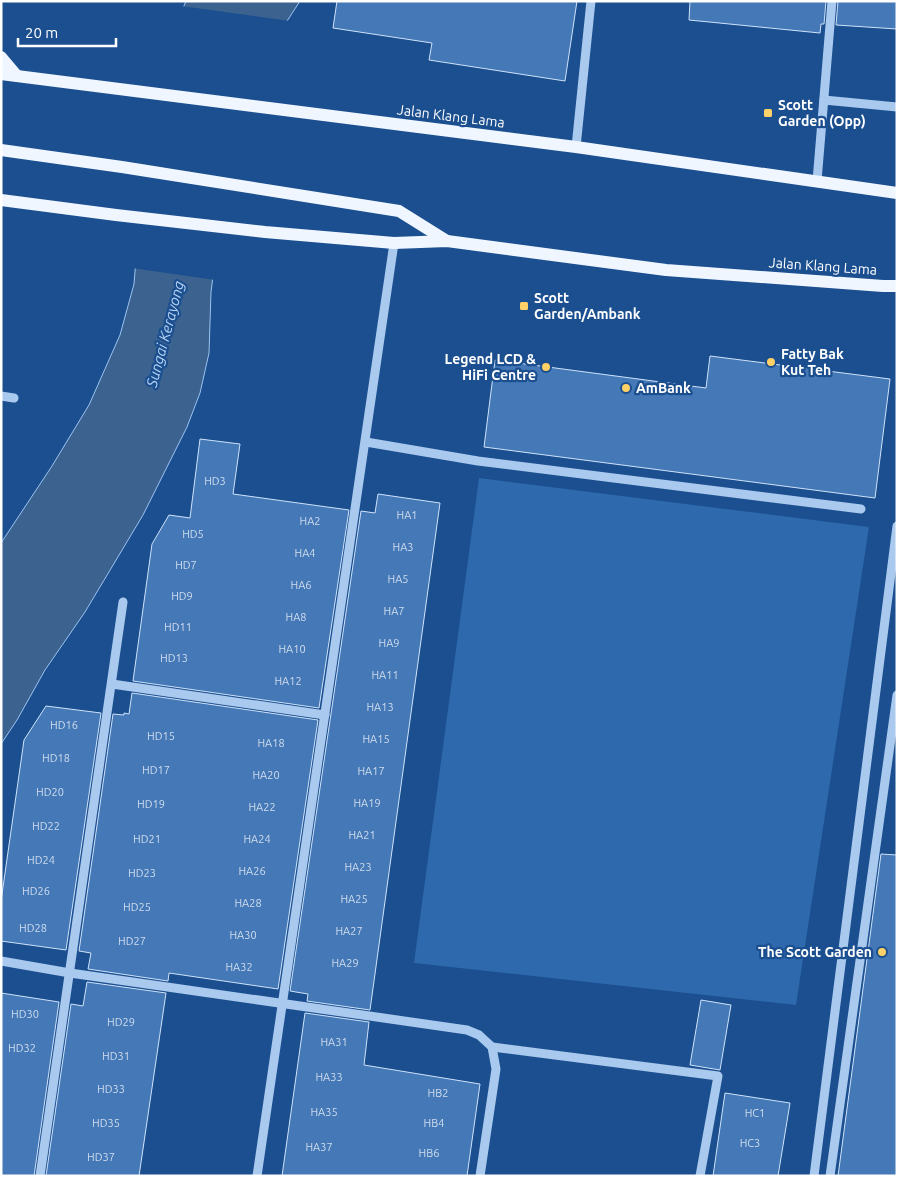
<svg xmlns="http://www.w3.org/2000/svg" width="898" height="1177" viewBox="0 0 898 1177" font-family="Ubuntu,sans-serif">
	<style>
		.green { fill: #2e69ad }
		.water { fill: #3c6290; stroke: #9cc4f0 }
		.pier { fill: #1b4f8f }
		.building { fill: #4478b7; stroke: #cfe3fa }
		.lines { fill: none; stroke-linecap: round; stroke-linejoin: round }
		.minor { stroke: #a9c9ee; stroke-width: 9 }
		.major { stroke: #f0f6ff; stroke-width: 12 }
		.poi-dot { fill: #ffd166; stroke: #1b4f8f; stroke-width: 2 }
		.labels { text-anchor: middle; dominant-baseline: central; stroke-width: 4.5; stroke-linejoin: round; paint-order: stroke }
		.number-label { font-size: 11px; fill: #d0dded }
		.poi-label { font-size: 14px; font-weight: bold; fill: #fff; stroke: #1b4f8f; text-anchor: start }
		.street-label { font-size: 14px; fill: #fff; stroke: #1b4f8f }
		.water-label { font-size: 15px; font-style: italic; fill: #b5d3f5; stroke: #1b4f8f }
	</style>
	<rect width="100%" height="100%" fill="#1b4f8f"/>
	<polygon class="green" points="479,478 869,527 796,1005 414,963"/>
	<polygon class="water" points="186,1 300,1 271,46 256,76 235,148 221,214 211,292 209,353 200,393 187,427 143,515 85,612 45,670 17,720 1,744 1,543 52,466 89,405 120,335 134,284 141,196 181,13"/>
	<polygon class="pier" points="181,6 290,21 273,47 258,77 237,149 223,215 215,280 132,268 139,195 156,76"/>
	<g class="building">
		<polygon points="337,1 577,1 565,81 429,60 432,43 333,28"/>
		<polygon points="690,1 826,1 824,24 821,24 820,33 689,20"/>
		<polygon points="838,1 897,1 897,29 836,25"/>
		<polygon points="710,356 890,379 875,498 484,447 495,360 706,388"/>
		<polygon points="200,439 240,444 233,494 349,510 319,708 133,681 152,544 169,515 190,518"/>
		<polygon points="378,494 440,503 370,1010 307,1001 308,994 290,991 361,511 375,513"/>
		<polygon points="132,693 318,720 278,989 169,973 168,981 88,969 91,953 79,951 113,714 124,715 124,713 129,714"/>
		<polygon points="46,706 101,713 66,950 1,941 1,901 24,740"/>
		<polygon points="881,854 897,855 897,1176 838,1176"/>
		<polygon points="87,982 166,993 139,1176 46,1176 71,1004 83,1006"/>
		<polygon points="1,993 59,1002 34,1176 1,1176"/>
		<polygon points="701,1000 731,1005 720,1070 690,1065"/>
		<polygon points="305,1013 369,1022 364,1065 480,1084 467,1176 282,1176"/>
		<polygon points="725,1093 790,1103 778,1176 713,1176"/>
	</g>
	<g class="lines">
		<g class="minor">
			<polyline points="824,100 897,107"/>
			<polyline points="576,147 591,1"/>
			<polyline points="817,181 832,1"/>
			<polyline points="1,396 14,398"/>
			<polyline points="366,442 478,461 861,509"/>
			<polyline points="112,684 325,715"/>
			<polyline points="1,961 70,973 467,1030 479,1035 492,1047 496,1069 480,1176"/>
			<polyline points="492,1047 718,1076 700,1176"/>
			<polyline points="40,1176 123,602"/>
			<polyline points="257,1176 394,243"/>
			<polyline points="814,1176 897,526"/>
			<polyline points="830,1176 897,695"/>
		</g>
		<g class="major">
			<polyline points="1,57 17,76"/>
			<polyline points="1,74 576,147 897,193"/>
			<polyline points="1,150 122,167 399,211 447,241"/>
			<polyline points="1,200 116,215 265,232 394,243 447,241 666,270 883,286 897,286"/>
		</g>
	</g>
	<g class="poi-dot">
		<rect x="763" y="108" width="10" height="10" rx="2.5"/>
		<rect x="519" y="301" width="10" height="10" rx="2.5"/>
		<circle cx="771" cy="362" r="5"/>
		<circle cx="546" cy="367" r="5"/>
		<circle cx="626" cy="388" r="5"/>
		<circle cx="882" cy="952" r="5"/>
	</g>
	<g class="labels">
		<g class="number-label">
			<text x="215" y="481">HD3</text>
			<text x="407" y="515">HA1</text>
			<text x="310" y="521">HA2</text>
			<text x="193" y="534">HD5</text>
			<text x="403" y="547">HA3</text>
			<text x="305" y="553">HA4</text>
			<text x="186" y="565">HD7</text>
			<text x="398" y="579">HA5</text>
			<text x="301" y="585">HA6</text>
			<text x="182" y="596">HD9</text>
			<text x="394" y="611">HA7</text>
			<text x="296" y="617">HA8</text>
			<text x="178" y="627">HD11</text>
			<text x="389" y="643">HA9</text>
			<text x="292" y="649">HA10</text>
			<text x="174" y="658">HD13</text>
			<text x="385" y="675">HA11</text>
			<text x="288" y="681">HA12</text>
			<text x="380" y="707">HA13</text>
			<text x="64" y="725">HD16</text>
			<text x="161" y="736">HD15</text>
			<text x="376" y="739">HA15</text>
			<text x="271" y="743">HA18</text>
			<text x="56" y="758">HD18</text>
			<text x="156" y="770">HD17</text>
			<text x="371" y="771">HA17</text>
			<text x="266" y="775">HA20</text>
			<text x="50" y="792">HD20</text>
			<text x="367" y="803">HA19</text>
			<text x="151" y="804">HD19</text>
			<text x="262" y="807">HA22</text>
			<text x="46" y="826">HD22</text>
			<text x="362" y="835">HA21</text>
			<text x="147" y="839">HD21</text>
			<text x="257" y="839">HA24</text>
			<text x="41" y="860">HD24</text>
			<text x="358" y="867">HA23</text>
			<text x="252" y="871">HA26</text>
			<text x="142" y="873">HD23</text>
			<text x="36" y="891">HD26</text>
			<text x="354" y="899">HA25</text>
			<text x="248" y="903">HA28</text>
			<text x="137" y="907">HD25</text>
			<text x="33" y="928">HD28</text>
			<text x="349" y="931">HA27</text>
			<text x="243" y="935">HA30</text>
			<text x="132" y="941">HD27</text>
			<text x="345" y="963">HA29</text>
			<text x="239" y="967">HA32</text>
			<text x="25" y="1014">HD30</text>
			<text x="121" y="1022">HD29</text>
			<text x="334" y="1042">HA31</text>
			<text x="22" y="1048">HD32</text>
			<text x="116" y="1056">HD31</text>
			<text x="329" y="1077">HA33</text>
			<text x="111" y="1089">HD33</text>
			<text x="438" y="1093">HB2</text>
			<text x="324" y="1112">HA35</text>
			<text x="755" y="1113">HC1</text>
			<text x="106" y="1123">HD35</text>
			<text x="434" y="1123">HB4</text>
			<text x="750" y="1143">HC3</text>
			<text x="319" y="1147">HA37</text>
			<text x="429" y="1153">HB6</text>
			<text x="101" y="1157">HD37</text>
		</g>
		<g class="poi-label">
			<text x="778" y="105">Scott<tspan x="778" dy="16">Garden (Opp)</tspan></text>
			<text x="534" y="298">Scott<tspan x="534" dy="16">Garden/Ambank</tspan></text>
			<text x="781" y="354">Fatty Bak<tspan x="781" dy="16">Kut Teh</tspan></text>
			<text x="536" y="359" text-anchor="end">Legend LCD &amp;<tspan x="536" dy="16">HiFi Centre</tspan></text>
			<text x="636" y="388">AmBank</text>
			<text x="872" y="952" text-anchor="end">The Scott Garden</text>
		</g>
		<g class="street-label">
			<text transform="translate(451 116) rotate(7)">Jalan Klang Lama</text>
			<text transform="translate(823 266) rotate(4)">Jalan Klang Lama</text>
		</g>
		<g class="water-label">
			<text transform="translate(165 334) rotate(-75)">Sungai Kerayong</text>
		</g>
	</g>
	<rect width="898" height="1177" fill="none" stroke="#ffffff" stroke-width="5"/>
	<path d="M18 38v8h98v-8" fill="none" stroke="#ffffff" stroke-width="2.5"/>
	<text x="25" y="38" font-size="15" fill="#ffffff" stroke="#1b4f8f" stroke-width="4" paint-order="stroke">20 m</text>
</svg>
